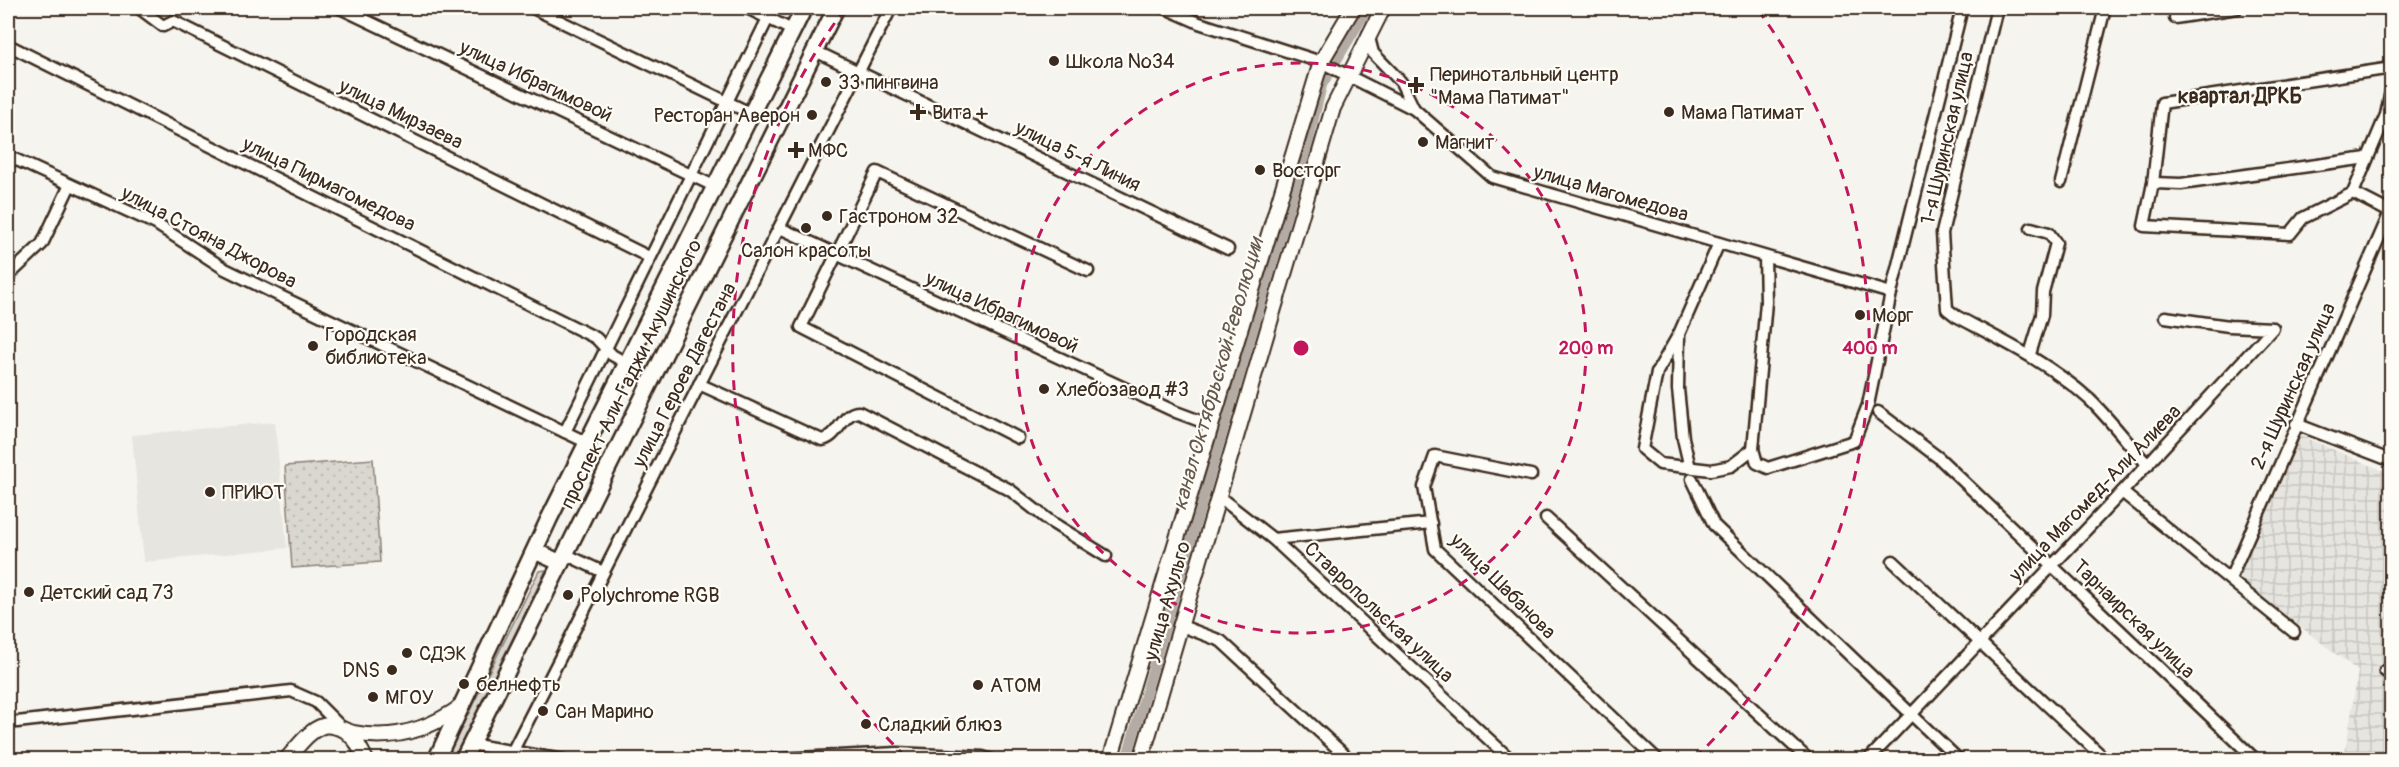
<svg xmlns="http://www.w3.org/2000/svg" width="2399" height="767" font-family="Pangolin,sans-serif">
<style>
.built{fill:#e7e5df}
.industrial{fill:url(#industrial-grid)}
.grass{fill:#dad6d0;stroke:#8a8077;stroke-width:1.5}
.park{fill:url(#park-dots);stroke:#8a8077;stroke-width:1.5}
.lines{fill:none;stroke-linecap:round;stroke-linejoin:round}
.canal{stroke:#b4aca4;stroke-width:10}
.minor-casing{stroke:#3b2a1e;stroke-width:15}
.secondary-casing{stroke:#3b2a1e;stroke-width:18}
.primary-casing{stroke:#3b2a1e;stroke-width:20}
.minor{stroke:#fdfcf7;stroke-width:10}
.secondary{stroke:#fdfcf7;stroke-width:14}
.primary{stroke:#fdfcf7;stroke-width:15}
.ring{fill:none;stroke:#c2185b;stroke-width:3;stroke-dasharray:10 8}
.poi-dot{fill:#3b2a1e;stroke:#fdfcf7;stroke-width:2}
.labels{text-anchor:middle;dominant-baseline:central;stroke-width:4.5;stroke-linejoin:round;paint-order:stroke}
.poi-label{font-size:20px;fill:#3b2a1e;stroke:#fdfcf7;text-anchor:start}
.street-label{font-size:20px;fill:#3b2a1e;stroke:#fdfcf7}
.neighbourhood-label{font-size:21px;font-weight:bold;fill:#3b2a1e;stroke:#fdfcf7}
.water-label{font-size:21px;font-style:italic;fill:#65584d;stroke:#fdfcf7}
.centre{fill:#c2185b;stroke:#fdfcf7;stroke-width:3}
.ring-label{font-size:18px;text-anchor:middle;font-weight:bold;fill:#c2185b;stroke:#fdfcf7;stroke-width:4.5;stroke-linejoin:round;paint-order:stroke}
</style>
<defs>
<pattern id="industrial-grid" width="8" height="8" patternUnits="userSpaceOnUse" patternTransform="scale(1.5)"><rect width="8" height="8" fill="#e7e5df"/><path d="M0 4h8M4 0v8" fill="none" stroke="#c7c5bf"/></pattern>
<pattern id="park-dots" width="8" height="8" patternUnits="userSpaceOnUse" patternTransform="scale(1.5)"><rect width="8" height="8" fill="#dad6d0"/><path d="M2 2h.1M6 6h.1" fill="none" stroke="#bcb8b2" stroke-width="1.8" stroke-linecap="round"/></pattern>
</defs>
<rect width="100%" height="100%" fill="#f5f4ee"/>
<filter id="ink" filterUnits="userSpaceOnUse"><feTurbulence type="fractalNoise" baseFrequency=".0167" numOctaves="2"/><feDisplacementMap in="SourceGraphic" scale="12" xChannelSelector="R" yChannelSelector="G"/><feConvolveMatrix kernelMatrix="1 2 1 2 8 2 1 2 1" color-interpolation-filters="sRGB"/></filter>
<g filter="url(#ink)">
<polygon class="built" points="275,422 287,548 144,562 132,435"/>
<polygon class="industrial" points="2299,435 2391,474 2391,759 2344,759 2358,671 2237,578"/>
<polygon class="grass" points="546,570 454,759 446,759 539,571"/>
<polygon class="park" points="373,459 380,562 292,568 285,466"/>
<g class="lines">
<polyline class="canal" points="1126,760 1309,139 1322,85 1368,8"/>
<g class="minor-casing">
<g id="minor">
<polyline points="139,8 163,26 173,21 649,257"/>
<polyline points="340,8 716,187"/>
<polyline points="533,8 752,114"/>
<polyline points="747,8 792,30"/>
<polyline points="1165,8 1199,23 1321,62 1414,109 1492,177 1891,293"/>
<path d="M1997,8l-55,225 5,76 9,7c47,25 93,47 133,83 21,20 39,45 59,66"/>
<polyline points="2175,18 2237,8"/>
<polyline points="1368,34 1373,53 1401,82 1414,109"/>
<polyline points="8,45 596,338 612,355 628,364"/>
<polyline points="815,51 1228,249"/>
<polyline points="8,156 156,224 225,269 282,297 588,443"/>
<polyline points="2061,182 2105,8"/>
<polyline points="2153,183 2181,184 2367,158"/>
<polyline points="2353,193 2303,218 2290,234 2144,226 2153,183 2162,103 2392,68"/>
<polyline points="2390,212 2353,193 2386,115 2392,86"/>
<polyline points="780,228 1176,412 1211,425"/>
<polyline points="8,276 42,244 70,185"/>
<polyline points="1679,334 1657,372 1642,449 1660,464 1711,470 1731,466 1753,449 1757,463 1768,468 1854,441 1868,405 1891,293 1962,8"/>
<polyline points="2030,354 2042,315 2043,292 2056,243 2049,233 2031,228"/>
<path d="M699,384l123,56c17,-3 20,-28 37,-28l151,78 41,32 55,34"/>
<polyline points="1878,412 1939,458 2256,760"/>
<polyline points="2296,424 2392,461"/>
<polyline points="565,432 773,8"/>
<polyline points="1018,438 801,327 877,172 1088,271"/>
<polyline points="1753,449 1766,302 1765,257"/>
<polyline points="1690,468 1683,438 1678,389 1679,334 1719,243"/>
<polyline points="1531,475 1435,456 1424,487 1435,549 1658,760"/>
<polyline points="1692,479 1714,525 1959,760"/>
<polyline points="2122,492 2294,632"/>
<polyline points="1218,496 1273,539 1511,760"/>
<polyline points="1546,518 1809,760"/>
<polyline points="1273,539 1431,523"/>
<polyline points="565,554 603,572"/>
<polyline points="1893,561 2106,760"/>
<polyline points="2230,579 2392,208"/>
<polyline points="1179,625 1221,641 1350,760"/>
<polyline points="2385,671 2392,675"/>
<polyline points="8,723 291,691 316,702 343,729"/>
<polyline points="470,744 563,760"/>
<polyline points="508,760 891,8"/>
<polyline points="758,760 897,753 983,757 992,760"/>
<polyline points="1868,760 2122,492 2273,328 2229,326 2165,317"/>
</g>
</g>
<g class="secondary-casing">
<g id="secondary">
<polyline points="346,731 356,741 366,760"/>
<path d="M286,760c10,-11 23,-30 37,-34 11,-3 21,5 31,7 41,8 76,-4 108,-27"/>
<polyline points="1110,760 1321,62 1353,8"/>
<polyline points="1141,760 1333,108 1383,8"/>
</g>
</g>
<g class="primary-casing">
<g id="primary">
<polyline points="535,551 561,563"/>
<polyline points="436,760 549,519 804,8"/>
<polyline points="463,760 836,8"/>
</g>
</g>
<use href="#minor" class="minor"/>
<use href="#secondary" class="secondary"/>
<use href="#primary" class="primary"/>
</g>
</g>
<g class="ring">
<circle cx="1301" cy="348" r="285"/>
<path d="M906 757A569 569 0 0 1 844 10M1758 10A569 569 0 0 1 1696 757"/>
</g>
<g class="poi-dot">
<circle cx="1054" cy="61" r="6"/>
<circle cx="826" cy="82" r="6"/>
<path d="M1413 76h6v6h6v6h-6v6h-6v-6h-6v-6h6z"/>
<path d="M915 103h6v6h6v6h-6v6h-6v-6h-6v-6h6z"/>
<circle cx="1669" cy="112" r="6"/>
<circle cx="812" cy="115" r="6"/>
<circle cx="1423" cy="142" r="6"/>
<path d="M793 141h6v6h6v6h-6v6h-6v-6h-6v-6h6z"/>
<circle cx="1260" cy="170" r="6"/>
<circle cx="827" cy="216" r="6"/>
<circle cx="806" cy="228" r="6"/>
<circle cx="1860" cy="315" r="6"/>
<circle cx="313" cy="346" r="6"/>
<circle cx="1044" cy="389" r="6"/>
<circle cx="210" cy="492" r="6"/>
<circle cx="29" cy="592" r="6"/>
<circle cx="568" cy="595" r="6"/>
<circle cx="407" cy="653" r="6"/>
<circle cx="392" cy="670" r="6"/>
<circle cx="464" cy="684" r="6"/>
<circle cx="978" cy="685" r="6"/>
<circle cx="373" cy="697" r="6"/>
<circle cx="543" cy="711" r="6"/>
<circle cx="866" cy="724" r="6"/>
</g>
<g class="labels">
<g class="poi-label">
<text x="1066" y="61">Школа №34</text>
<text x="1430" y="74">Перинотальный центр<tspan x="1430" dy="23">"Мама Патимат"</tspan></text>
<text x="838" y="82">33 пингвина</text>
<text x="932" y="112">Вита +</text>
<text x="1681" y="112">Мама Патимат</text>
<text x="800" y="115" text-anchor="end">Ресторан Аверон</text>
<text x="1435" y="142">Магнит</text>
<text x="808" y="150">МФС</text>
<text x="1272" y="170">Восторг</text>
<text x="839" y="216">Гастроном 32</text>
<text x="806" y="250" text-anchor="middle">Салон красоты</text>
<text x="1872" y="315">Морг</text>
<text x="325" y="334">Городская<tspan x="325" dy="23">библиотека</tspan></text>
<text x="1056" y="389">Хлебозавод #3</text>
<text x="222" y="492">ПРИЮТ</text>
<text x="41" y="592">Детский сад 73</text>
<text x="580" y="595">Polychrome RGB</text>
<text x="419" y="653">СДЭК</text>
<text x="380" y="670" text-anchor="end">DNS</text>
<text x="476" y="684">белнефть</text>
<text x="990" y="685">АТОМ</text>
<text x="385" y="697">МГОУ</text>
<text x="555" y="711">Сан Марино</text>
<text x="878" y="724">Сладкий блюз</text>
</g>
<g class="street-label">
<text transform="translate(536 81) rotate(25)">улица Ибрагимовой</text>
<text transform="translate(401 114) rotate(26)">улица Мирзаева</text>
<text transform="translate(1947 138) rotate(-77)">1-я Шуринская улица</text>
<text transform="translate(1078 156) rotate(26)">улица 5-я Линия</text>
<text transform="translate(329 184) rotate(26)">улица Пирмагомедова</text>
<text transform="translate(1611 193) rotate(16)">улица Магомедова</text>
<text transform="translate(209 237) rotate(28)">улица Стояна Джорова</text>
<text transform="translate(1002 312) rotate(25)">улица Ибрагимовой</text>
<text transform="translate(631 374) rotate(-64)">проспект Али-Гаджи Акушинского</text>
<text transform="translate(684 375) rotate(-63)">улица Героев Дагестана</text>
<text transform="translate(2293 386) rotate(-66)">2-я Шуринская улица</text>
<text transform="translate(2095 493) rotate(-46)">улица Магомед-Али Алиева</text>
<text transform="translate(1503 586) rotate(45)">улица Шабанова</text>
<text transform="translate(1167 601) rotate(-74)">улица Ахульго</text>
<text transform="translate(1379 612) rotate(43)">Ставропольская улица</text>
<text transform="translate(2134 619) rotate(44)">Тарнаирская улица</text>
</g>
<g class="neighbourhood-label">
<text x="2240" y="96">квартал ДРКБ</text>
</g>
<g class="water-label">
<text transform="translate(1218 374) rotate(-74)">канал Октябрьской Революции</text>
</g>
</g>
<circle cx="1301" cy="348" r="9" class="centre"/>
<g class="ring-label">
<text x="1586" y="354">200 m</text>
<text x="1870" y="354">400 m</text>
</g>
<rect width="2399" height="767" fill="none" stroke="#fdfcf7" stroke-width="30"/>
<rect x="15" y="15" width="2369" height="737" fill="none" stroke="#3b2a1e" stroke-width="2" filter="url(#ink)"/>
</svg>
